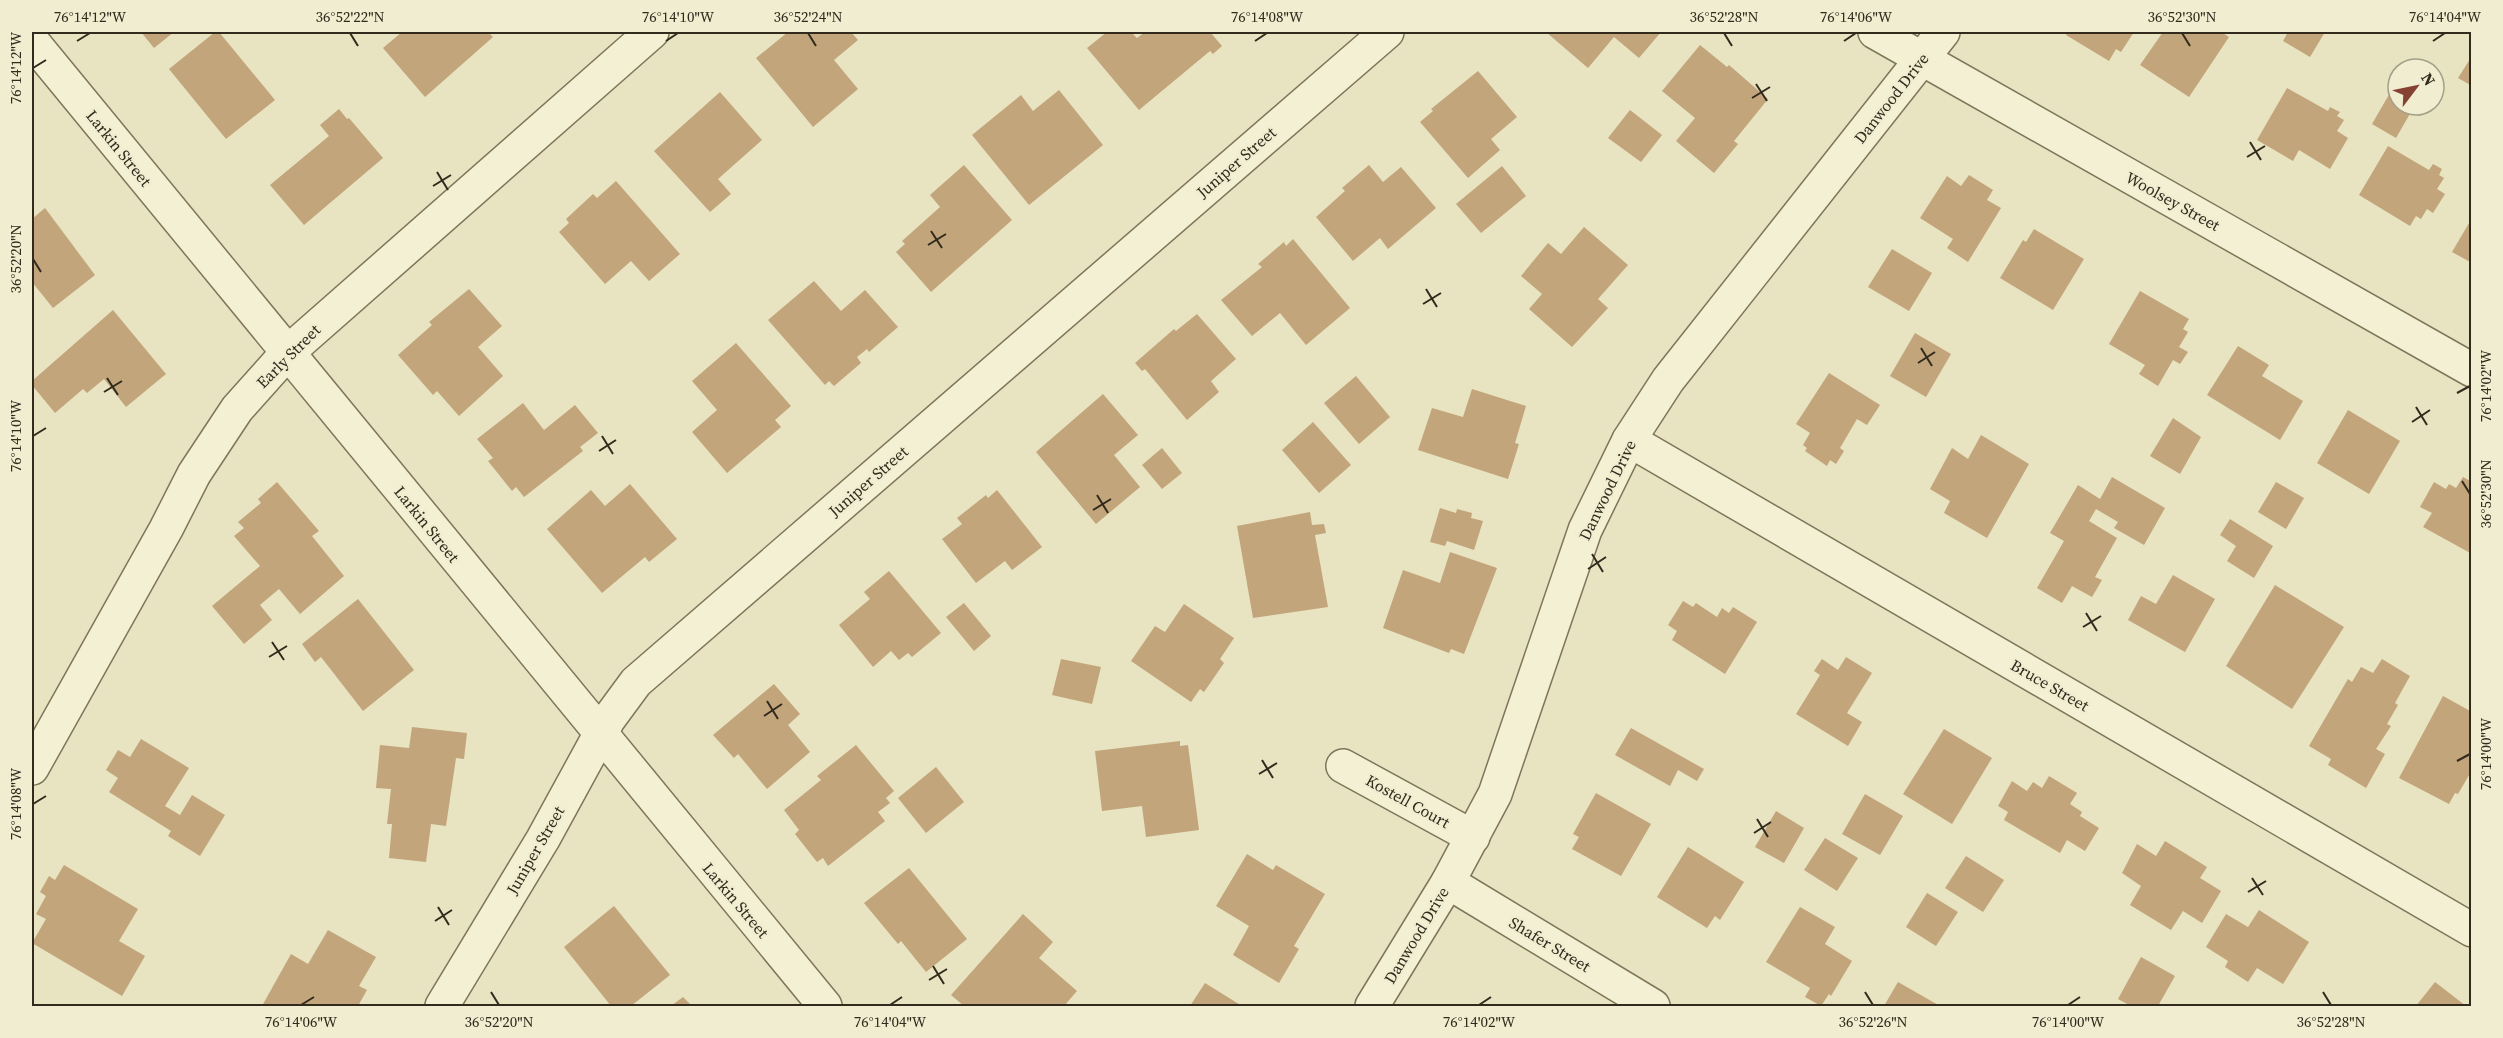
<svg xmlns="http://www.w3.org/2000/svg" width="2503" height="1038" font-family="'Source Serif 4',serif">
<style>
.building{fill:#c2a57b}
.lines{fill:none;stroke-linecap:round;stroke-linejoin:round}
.minor-casing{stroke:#7f755b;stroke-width:36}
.minor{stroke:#f4f0d3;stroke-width:33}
.ticks{fill:none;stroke:#312a1d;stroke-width:2}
.labels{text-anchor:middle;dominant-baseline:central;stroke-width:4.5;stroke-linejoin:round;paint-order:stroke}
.street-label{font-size:16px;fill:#312a1d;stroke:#f0edd0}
.neatline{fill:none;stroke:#312a1d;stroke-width:2}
.ticks-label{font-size:15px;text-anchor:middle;fill:#312a1d}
</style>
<rect width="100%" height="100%" fill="#e8e3c1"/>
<g class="building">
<polygon points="141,32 174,32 154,48"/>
<polygon points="215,32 219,32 275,100 226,139 169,69"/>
<polygon points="402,32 488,32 493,37 425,97 383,48"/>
<polygon points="788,32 851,32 858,40 834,60 858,89 813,127 756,58"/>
<polygon points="1107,32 1131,32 1137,38 1145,32 1210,32 1222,46 1213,54 1210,51 1139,110 1087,48"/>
<polygon points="1546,32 1661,32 1639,58 1614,37 1588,68"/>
<polygon points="2068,32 2134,32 2121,52 2116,49 2109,61 2066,35"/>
<polygon points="2163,32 2221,32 2229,37 2189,97 2140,65"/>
<polygon points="2288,32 2325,32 2310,57 2283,41"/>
<polygon points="1700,45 1727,67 1729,65 1768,99 1734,141 1738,144 1714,173 1676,141 1695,118 1662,91"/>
<polygon points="2472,56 2472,86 2458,78"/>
<polygon points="1478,71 1517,117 1491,139 1500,150 1468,178 1420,122 1433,111 1431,109"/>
<polygon points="2398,79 2398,105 2415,105 2396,138 2372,124"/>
<polygon points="2287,88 2328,111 2330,107 2340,112 2337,116 2344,120 2337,131 2348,138 2330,169 2299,150 2293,161 2257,140"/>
<polygon points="1059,90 1103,145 1029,205 972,135 1021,95 1033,111"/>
<polygon points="720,92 762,140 718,179 731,194 710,212 654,151"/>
<polygon points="339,109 347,119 349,118 383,158 304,225 270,185 329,136 320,125"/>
<polygon points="1630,110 1662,135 1641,162 1608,138"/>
<polygon points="2388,146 2429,170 2433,164 2442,169 2439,175 2444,178 2437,189 2445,194 2433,213 2427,209 2421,219 2416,216 2410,226 2359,195"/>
<polygon points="964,165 1012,220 931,292 896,252 905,244 902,241 940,207 930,195"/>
<polygon points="1369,165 1383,182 1401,167 1436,208 1388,249 1380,238 1353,261 1316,217 1345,191 1342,188"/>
<polygon points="1502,166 1526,196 1481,233 1456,204"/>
<polygon points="1969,175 1993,190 1987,200 2001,208 1968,262 1947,248 1953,239 1920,218 1947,176 1961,186"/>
<polygon points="616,181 680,254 649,281 631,261 605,284 559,232 569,223 566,219 593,194 597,198"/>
<polygon points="45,208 95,275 53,308 32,282 32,219"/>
<polygon points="2472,218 2472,263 2452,252"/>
<polygon points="1584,227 1628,265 1598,299 1608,308 1572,347 1529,309 1542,294 1521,276 1548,243 1561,254"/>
<polygon points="2034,229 2084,259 2053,310 2000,278 2023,240 2026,242"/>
<polygon points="1293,239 1350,308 1306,345 1280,313 1252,336 1221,300 1262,267 1258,264 1284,242 1286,246"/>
<polygon points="1892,249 1932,273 1909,311 1868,287"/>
<polygon points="814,281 841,311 865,290 898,327 869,352 867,349 857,357 861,363 834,386 829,381 825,385 768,320"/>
<polygon points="469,289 502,326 478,347 503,376 459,416 437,391 433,395 398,355 432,325 429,322"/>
<polygon points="2140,291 2189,319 2183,329 2188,332 2179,347 2188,352 2180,364 2173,360 2158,386 2139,374 2145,365 2109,344"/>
<polygon points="113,310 166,374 126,407 104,379 87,393 83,389 55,413 32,385 32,381"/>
<polygon points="1197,314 1236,359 1211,381 1219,392 1187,420 1145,369 1142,371 1135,363 1174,329 1176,331"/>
<polygon points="1915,333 1951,354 1926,397 1890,376"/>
<polygon points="736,343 791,406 775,420 781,427 727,473 692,432 717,410 692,381"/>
<polygon points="2238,346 2269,365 2262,376 2303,401 2280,440 2207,395"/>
<polygon points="1829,373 1880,405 1867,425 1857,419 1840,448 1844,451 1836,464 1830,460 1827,466 1805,451 1807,448 1803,445 1810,433 1796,424"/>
<polygon points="1356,376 1390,417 1359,444 1324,403"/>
<polygon points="1472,389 1526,406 1515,443 1519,444 1508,479 1418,450 1432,408 1463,417"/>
<polygon points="1103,394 1138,435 1114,455 1140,487 1096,524 1036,452"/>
<polygon points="523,403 544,430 575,405 598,433 580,447 583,451 524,497 516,487 512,491 488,461 493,458 477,439"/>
<polygon points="2348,410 2400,441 2369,494 2317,463"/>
<polygon points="2173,418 2201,437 2180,474 2150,456"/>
<polygon points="1313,422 1351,465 1319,493 1282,450"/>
<polygon points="1981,435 2029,464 1987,538 1944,513 1950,501 1930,489 1952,448 1968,459"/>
<polygon points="1162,448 1182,473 1162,489 1142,465"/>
<polygon points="2112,477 2165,508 2144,545 2114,528 2118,522 2096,509 2089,521 2117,538 2095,577 2102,580 2092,597 2072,586 2062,603 2037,588 2064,541 2050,533 2078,485 2100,499"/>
<polygon points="2463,477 2472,482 2472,554 2423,527 2432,513 2420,507 2434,482 2446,489 2449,484 2456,488"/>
<polygon points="277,482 319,531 312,536 344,576 300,614 279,589 260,605 272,620 244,644 212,606 260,566 234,536 244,528 238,522 261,503 258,499"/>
<polygon points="2276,482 2304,498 2286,529 2258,512"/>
<polygon points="630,484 677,539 649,562 645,557 602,593 547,529 591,490 605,506"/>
<polygon points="997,490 1042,547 1012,570 1005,561 976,583 942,539 962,524 957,518 986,495 988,498"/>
<polygon points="1440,508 1456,513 1457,509 1472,513 1471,518 1483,521 1474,550 1447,541 1445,546 1430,542"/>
<polygon points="1310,512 1312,525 1324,524 1326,533 1315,535 1328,607 1253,618 1237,526"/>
<polygon points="2230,519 2273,546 2254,578 2227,561 2236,546 2220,535"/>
<polygon points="1450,552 1497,568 1464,654 1451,649 1449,653 1383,628 1403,570 1440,583"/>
<polygon points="889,571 941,633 912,657 908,653 899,660 891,651 873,667 839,625 870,599 864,592"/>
<polygon points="2173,575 2215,599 2185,652 2128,620 2141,596 2156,604"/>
<polygon points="2275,585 2344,627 2292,709 2226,666"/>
<polygon points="358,599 414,670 363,711 321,657 315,662 302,644"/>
<polygon points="1683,601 1693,607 1696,603 1717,617 1722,608 1729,613 1733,607 1757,622 1725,674 1672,640 1677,631 1668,625"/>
<polygon points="964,603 991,636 974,651 946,617"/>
<polygon points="1184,604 1234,638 1220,659 1224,663 1204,692 1200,689 1191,702 1131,661 1155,626 1165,632"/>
<polygon points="1846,657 1872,673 1847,713 1862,722 1848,746 1796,714 1820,675 1814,671 1822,659 1838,670"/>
<polygon points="1061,659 1101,667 1092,704 1052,695"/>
<polygon points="2382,659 2410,676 2395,703 2398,705 2387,724 2391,726 2376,749 2385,754 2366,788 2328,765 2331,759 2309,746 2348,679 2352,682 2361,667 2373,673"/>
<polygon points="774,684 800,714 788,725 810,752 767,789 738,754 734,758 713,735"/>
<polygon points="2443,696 2472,712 2472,770 2458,794 2455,793 2449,804 2399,778"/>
<polygon points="412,727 467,733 464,759 456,758 446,826 431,824 426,862 389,858 392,824 387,824 391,789 376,788 380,745 409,748"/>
<polygon points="1631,728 1704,769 1697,781 1678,770 1670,786 1615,755"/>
<polygon points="1944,729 1992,758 1952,824 1903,794"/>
<polygon points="141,739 189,768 165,806 180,815 192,795 225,815 200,856 168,836 171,831 109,792 118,778 106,770 118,750 130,757"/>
<polygon points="1180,741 1180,746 1188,745 1199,830 1146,837 1142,806 1102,811 1095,751"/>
<polygon points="856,745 894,791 886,798 890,803 878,812 885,821 828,866 823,858 817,862 795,834 799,830 784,810 821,780 817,776"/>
<polygon points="936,767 964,802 926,833 898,798"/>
<polygon points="2049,776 2077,793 2070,804 2082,812 2080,816 2099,828 2085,851 2067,840 2060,853 2004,820 2008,812 1998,806 2012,781 2027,791 2033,782 2042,788"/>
<polygon points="1596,793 1651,824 1621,876 1572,849 1579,837 1573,834"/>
<polygon points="1865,794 1903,816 1880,855 1842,834"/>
<polygon points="1776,811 1804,828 1784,863 1755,847"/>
<polygon points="1825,838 1858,858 1837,891 1804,870"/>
<polygon points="2165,841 2207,867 2200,878 2221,891 2202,923 2183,911 2171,930 2130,905 2141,886 2122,873 2137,844 2156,856"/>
<polygon points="1688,847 1744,882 1720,920 1715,916 1707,928 1657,897"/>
<polygon points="1247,854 1273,870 1276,865 1325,894 1294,946 1299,949 1279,983 1233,955 1249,926 1216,906"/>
<polygon points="1966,856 2004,880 1983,912 1945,888"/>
<polygon points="64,865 138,909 119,941 145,956 122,996 32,943 46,919 36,914 46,896 40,892 49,876 55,880"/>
<polygon points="909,868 967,939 926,972 901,941 898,944 864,903"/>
<polygon points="1927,893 1958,912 1936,946 1906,927"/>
<polygon points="614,906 670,975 631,1006 611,1006 564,947"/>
<polygon points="1800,907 1835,927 1825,944 1852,961 1831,996 1829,994 1821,1006 1805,997 1810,988 1766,962"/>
<polygon points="2259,910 2309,942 2283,984 2257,968 2248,982 2225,967 2228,961 2206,947 2226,914 2248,927"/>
<polygon points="1023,914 1053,942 1039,958 1077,991 1064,1006 964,1006 951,995"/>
<polygon points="328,930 376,957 359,986 367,990 358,1006 262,1006 291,954 308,964"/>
<polygon points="2141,957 2175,976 2158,1006 2131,1006 2118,999"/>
<polygon points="1898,982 1940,1006 1884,1006"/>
<polygon points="2435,982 2466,1006 2416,1006"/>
<polygon points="1205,983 1242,1006 1190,1006"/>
<polygon points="683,997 692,1006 671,1006"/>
</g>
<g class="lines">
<g class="minor-casing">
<g id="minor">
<polyline points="1875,32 2472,370"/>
<polyline points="32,41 825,1006"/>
<polyline points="1629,440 2472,930"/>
<polyline points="1343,766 1473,837"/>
<polyline points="32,768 166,529 194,474 237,409 287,353 652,32"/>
<polyline points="1448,882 1653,1006"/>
<polyline points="442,1006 543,839 608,720 636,682 1387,32"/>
<polyline points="1372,1006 1448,882 1495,794 1585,530 1629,440 1668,380 1943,32"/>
</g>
</g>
<use href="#minor" class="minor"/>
</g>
<path class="ticks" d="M350,33l8,13M808,33l8,13M1724,33l8,13M2182,33l8,13M77,41l13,-8M666,41l12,-8M1255,41l12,-8M1844,41l12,-8M2433,41l12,-8M33,68l13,-8M1756,84l11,17M1752,98l18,-11M2250,142l11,18M2247,157l18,-11M437,172l11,18M433,186l18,-11M931,231l11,17M928,245l18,-11M33,259l8,13M1426,289l11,18M1423,304l18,-11M1921,348l11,18M1918,363l17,-11M107,378l11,17M104,392l18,-11M2457,393l13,-7M2416,407l11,18M2412,422l18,-12M33,436l13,-8M602,436l11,18M599,451l17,-11M2462,481l8,13M1097,495l11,18M1093,510l18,-11M1592,554l11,18M1588,569l18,-12M2086,613l11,18M2083,627l18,-11M272,642l12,18M269,657l18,-11M767,701l11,18M764,716l18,-12M1262,760l11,18M2457,761l13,-7M1259,774l18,-11M33,804l13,-8M1757,819l11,18M1754,833l17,-11M2252,878l11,17M2248,892l18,-11M438,907l11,18M435,921l17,-11M933,966l11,18M929,980l18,-11M491,992l8,13M1865,992l8,13M2323,992l8,13M301,1005l13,-8M890,1005l12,-8M1479,1005l12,-8M2068,1005l12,-8"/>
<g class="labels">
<g class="street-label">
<text transform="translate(1891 98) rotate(-52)">Danwood Drive</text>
<text transform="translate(119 148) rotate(51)">Larkin Street</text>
<text transform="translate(1236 162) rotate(-41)">Juniper Street</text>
<text transform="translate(2173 201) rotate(29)">Woolsey Street</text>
<text transform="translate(288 356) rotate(-45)">Early Street</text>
<text transform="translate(868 481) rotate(-41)">Juniper Street</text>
<text transform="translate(1607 490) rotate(-64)">Danwood Drive</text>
<text transform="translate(427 524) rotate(51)">Larkin Street</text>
<text transform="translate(2050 685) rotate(30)">Bruce Street</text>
<text transform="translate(1408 801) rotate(29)">Kostell Court</text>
<text transform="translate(535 850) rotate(-60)">Juniper Street</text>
<text transform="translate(736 900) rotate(50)">Larkin Street</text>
<text transform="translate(1416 935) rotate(-59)">Danwood Drive</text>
<text transform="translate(1550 944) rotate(31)">Shafer Street</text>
</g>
</g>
<rect width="2503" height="1038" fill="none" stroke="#f0edd0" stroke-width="66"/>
<g transform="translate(2416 87) rotate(58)"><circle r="28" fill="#f0edd0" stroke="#a49f88" stroke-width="1.5"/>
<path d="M0-4.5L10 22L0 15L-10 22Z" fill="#874132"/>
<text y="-9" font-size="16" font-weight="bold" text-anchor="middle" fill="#312a1d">N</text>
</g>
<rect x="33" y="33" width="2437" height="972" class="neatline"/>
<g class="ticks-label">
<text x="90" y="22">76°14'12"W</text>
<text x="350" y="22">36°52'22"N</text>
<text x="678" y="22">76°14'10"W</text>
<text x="808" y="22">36°52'24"N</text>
<text x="1267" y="22">76°14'08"W</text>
<text x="1724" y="22">36°52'28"N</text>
<text x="1856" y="22">76°14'06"W</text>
<text x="2182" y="22">36°52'30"N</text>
<text x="2445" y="22">76°14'04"W</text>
<text transform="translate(16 68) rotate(-90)" y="5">76°14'12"W</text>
<text transform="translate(16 259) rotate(-90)" y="5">36°52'20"N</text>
<text transform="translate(2486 386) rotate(-90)" y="5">76°14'02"W</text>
<text transform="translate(16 436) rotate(-90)" y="5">76°14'10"W</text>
<text transform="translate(2486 494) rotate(-90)" y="5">36°52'30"N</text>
<text transform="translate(2486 754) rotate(-90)" y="5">76°14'00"W</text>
<text transform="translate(16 804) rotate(-90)" y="5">76°14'08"W</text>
<text x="301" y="1027">76°14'06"W</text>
<text x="499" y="1027">36°52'20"N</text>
<text x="890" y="1027">76°14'04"W</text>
<text x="1479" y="1027">76°14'02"W</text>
<text x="1873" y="1027">36°52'26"N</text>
<text x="2068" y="1027">76°14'00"W</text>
<text x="2331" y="1027">36°52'28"N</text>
</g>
</svg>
